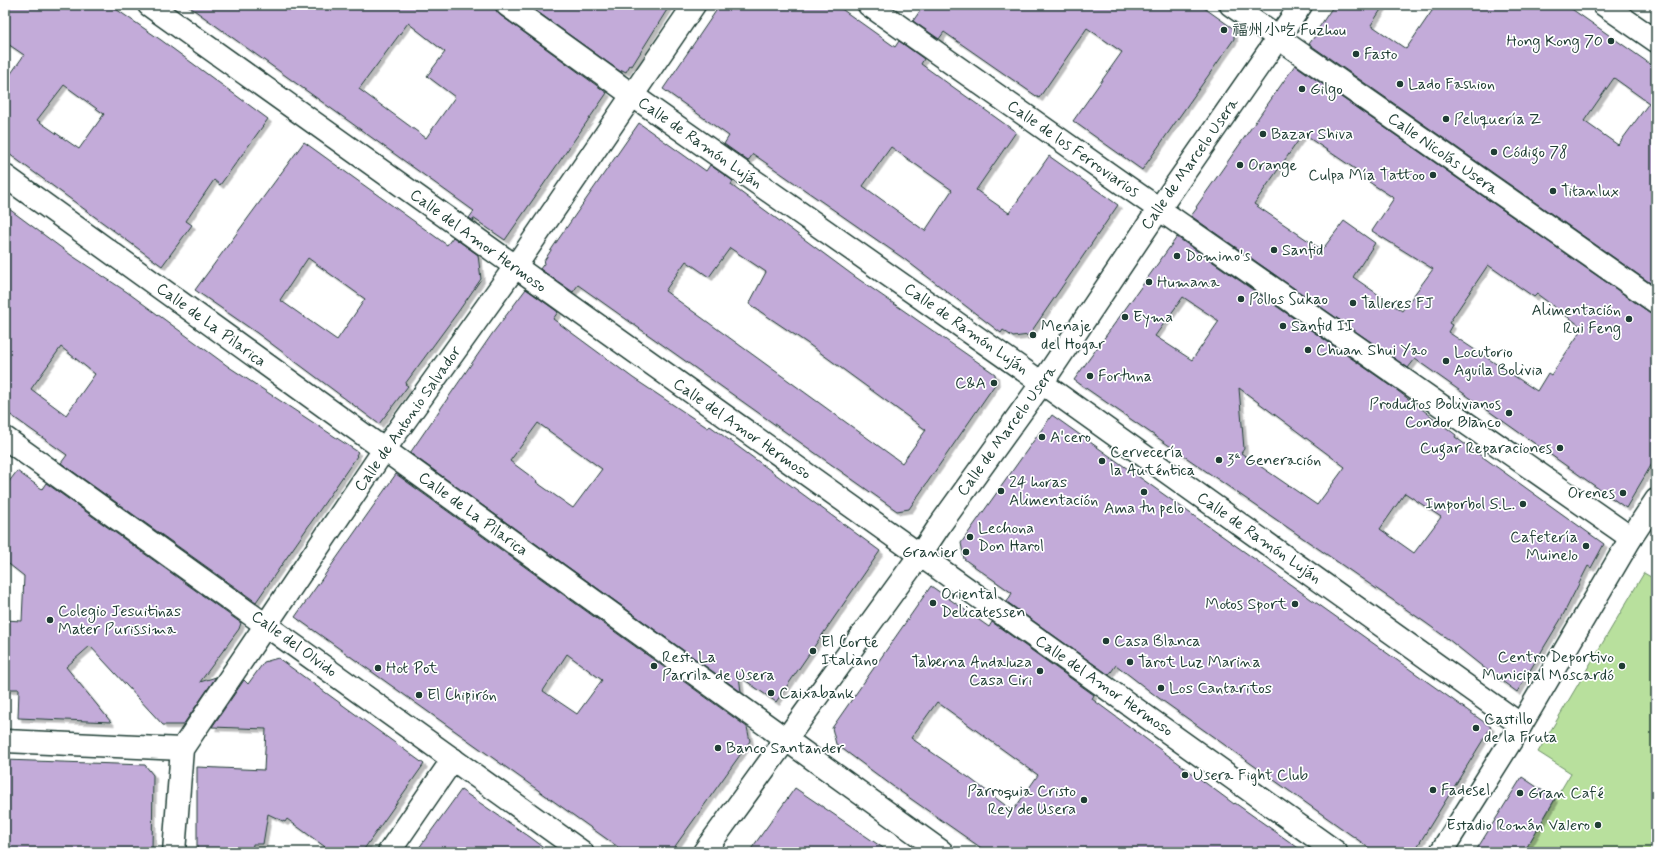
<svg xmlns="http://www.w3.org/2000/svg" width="1661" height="857" font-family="Mynerve,'LXGW WenKai TC',sans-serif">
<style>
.green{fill:#b8e09d;stroke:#6c8e68}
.building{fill:#c3abd9;stroke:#1f3d34;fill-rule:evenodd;filter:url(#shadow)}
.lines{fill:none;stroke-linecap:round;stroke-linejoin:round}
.minor-casing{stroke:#1f3d34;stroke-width:25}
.secondary-casing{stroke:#1f3d34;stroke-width:25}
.minor{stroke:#fff;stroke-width:22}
.secondary{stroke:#fff;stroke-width:22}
.poi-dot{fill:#1f3d34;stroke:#fff;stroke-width:1.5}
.labels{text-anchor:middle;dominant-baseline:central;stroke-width:3.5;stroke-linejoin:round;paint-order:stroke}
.poi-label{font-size:16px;fill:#1f3d34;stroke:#fff;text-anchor:start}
.street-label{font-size:16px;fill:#1f3d34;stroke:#fff}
</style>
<defs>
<filter id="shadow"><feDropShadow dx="3.5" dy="3.5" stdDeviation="0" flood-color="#0004"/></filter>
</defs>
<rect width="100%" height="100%" fill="#fff"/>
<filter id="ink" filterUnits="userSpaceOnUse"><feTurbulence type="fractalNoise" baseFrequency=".025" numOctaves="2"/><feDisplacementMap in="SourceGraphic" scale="8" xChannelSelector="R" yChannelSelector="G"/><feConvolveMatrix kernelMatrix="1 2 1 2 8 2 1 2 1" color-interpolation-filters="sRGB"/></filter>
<g filter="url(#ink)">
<polygon class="green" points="1644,573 1656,580 1656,852 1524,852 1571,773 1538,752"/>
<g class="building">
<path d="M5,5h105l51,35 107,79 -48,66 -6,-5 -28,41 6,4 -30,41 -157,-115v-69l19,-27 -19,-13zM64,85l40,29 -25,35 -42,-29z"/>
<path d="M187,5h308l1,5 4,5 107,78 -102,147 -32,-22 1,3 -5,-3 5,-7zM408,23l37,29 -18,24 28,21 -29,41 -67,-49z"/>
<polygon points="528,5 670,5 632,66 630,65 626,72 622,70 621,72"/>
<path d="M720,5h116l59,42 4,-6 25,18 -3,5 95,68 -40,58 33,23 40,-57 69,49 -89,130 -16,2 -10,-7 -2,3 -98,-75 -150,-104 -5,7 -24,-17 5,-8 -66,-47zM891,147l61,43 -27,41 -62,-45z"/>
<polygon points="924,5 1200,5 1234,29 1234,39 1142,170 1073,121 1122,52 1087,28 1039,98 944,32 939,39 913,21"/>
<path d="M1334,5h50l-13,20 35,24 30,-44h130l90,63v219l-347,-243 6,-8 -1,-1zM1614,78l35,25 -31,42 -34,-24z"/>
<path d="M1295,65l354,247 7,2v143l-30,51 -211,-149 -7,9 -217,-152 6,-8 -1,-1zM1303,134l67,45 -1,3 25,16 -22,33 61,38 -31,42 -49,-34 22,-34 -31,-22 -22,29 -68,-46zM1488,265l46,32 3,-3 46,34 -32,47 -3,-2 -11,18 -89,-59 4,-7 -3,-2z"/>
<path d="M639,123l67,48 4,-6 23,16 -2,4 123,91 141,98 1,9 -87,126 -12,2 -319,-226 -5,7 -33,-23 5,-7 -1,-1 9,-14zM730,248l36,24 -17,32 58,39 119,87 -24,33 -237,-172 21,-30 23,16z"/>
<path d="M304,142l143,103 6,-8 25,18 3,24 -23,33 -53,72 3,2 -29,38 -122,-91 -62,-43zM308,258l57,41 -28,41 -57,-40z"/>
<path d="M5,206l66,49 56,37 102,75 129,85 -2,3 1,1 -101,146 -195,-139 6,-8 -62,-44zM61,347l34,27 -29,41 -35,-26z"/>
<path d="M1177,237l217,151 62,47 -1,2 149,107 -13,24 -3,-2 -27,53 -44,73 -34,-25 -35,-28 -22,-16 -352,-243zM1183,297l36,24 -27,39 -37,-24zM1239,388l106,79 -28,38 -76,-52 3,-4zM1405,493l36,24 -27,36 -34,-24z"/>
<path d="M526,289l32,23 -5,7 80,59 75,50 2,-2 170,125 -104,151 -37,-26 2,16 -331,-239 82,-119zM538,423l64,46 -29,39 -37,-26 1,-1 -27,-20z"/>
<polygon points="1052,415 1491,727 1414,852 1375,852 1156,696 1116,665 1109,675 1007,602 1012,593 964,559 961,543"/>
<polygon points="17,471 42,489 46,483 241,623 239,629 200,682 216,677 183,725 163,725 90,646 66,667 111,722 18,718 19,689 5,689 5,620 22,621 24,576 5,561 5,487"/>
<path d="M396,474l351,253 3,14 -79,111h-46l-330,-235zM567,654l35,26 -25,34 -34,-23z"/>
<path d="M931,586l58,41 3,-5 102,73 -2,4 142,105 1,-1 69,49h-317l-93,-65 -58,-43 -4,-16zM937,702l101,73 -25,36 -45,-34 -57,-39z"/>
<polygon points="278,658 424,764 362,852 332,852 287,819 285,822 268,814 263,844 253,844 252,852 197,852 197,767 264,770 266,729 212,727 244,680 248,684 264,662"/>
<polygon points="5,760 145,765 153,775 152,852 5,852"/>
<polygon points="1522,777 1555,799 1524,852 1475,852"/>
<polygon points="795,788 823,807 889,852 749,852"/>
<polygon points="461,790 530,837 550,852 416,852"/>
</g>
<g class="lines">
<g class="minor-casing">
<g id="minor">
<polyline points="149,5 1336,852"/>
<polyline points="507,5 632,95 1042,383 1521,725"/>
<polyline points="869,5 1123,184 1631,538"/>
<polyline points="1231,5 1656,302"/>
<polyline points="1604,5 1656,41"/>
<polyline points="5,176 942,852"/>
<polyline points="5,438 582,852"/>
<polyline points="5,741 182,749"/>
<polyline points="174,852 182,749 384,450 515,267 694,5"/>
<polyline points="389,852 453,759"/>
<polyline points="1441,852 1521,725 1631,538 1656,500"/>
</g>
</g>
<g class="secondary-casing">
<polyline id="secondary" points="704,852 920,555 942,522 1042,383 1159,209 1301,5"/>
</g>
<use href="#minor" class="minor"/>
<use href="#secondary" class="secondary"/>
</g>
</g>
<g class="poi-dot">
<circle cx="1224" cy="30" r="4"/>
<circle cx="1611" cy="41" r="4"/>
<circle cx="1356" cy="54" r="4"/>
<circle cx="1400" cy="84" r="4"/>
<circle cx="1302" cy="89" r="4"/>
<circle cx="1446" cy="119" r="4"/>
<circle cx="1263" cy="134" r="4"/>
<circle cx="1494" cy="152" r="4"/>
<circle cx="1240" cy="165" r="4"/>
<circle cx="1433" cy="175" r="4"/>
<circle cx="1553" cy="191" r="4"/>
<circle cx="1274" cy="250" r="4"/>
<circle cx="1177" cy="256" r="4"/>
<circle cx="1149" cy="282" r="4"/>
<circle cx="1241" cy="299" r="4"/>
<circle cx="1353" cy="303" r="4"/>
<circle cx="1125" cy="317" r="4"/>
<circle cx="1629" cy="319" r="4"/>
<circle cx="1283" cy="326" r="4"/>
<circle cx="1033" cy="335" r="4"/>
<circle cx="1308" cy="350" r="4"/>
<circle cx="1446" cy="361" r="4"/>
<circle cx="1090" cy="376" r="4"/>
<circle cx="994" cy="383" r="4"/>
<circle cx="1509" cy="413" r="4"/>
<circle cx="1042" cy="437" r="4"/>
<circle cx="1560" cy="448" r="4"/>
<circle cx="1219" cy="460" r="4"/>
<circle cx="1102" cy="461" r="4"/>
<circle cx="1001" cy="491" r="4"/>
<circle cx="1144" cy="492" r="4"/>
<circle cx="1623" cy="493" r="4"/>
<circle cx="1523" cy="504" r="4"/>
<circle cx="970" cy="537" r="4"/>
<circle cx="1586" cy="546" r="4"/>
<circle cx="966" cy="552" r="4"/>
<circle cx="933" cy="603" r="4"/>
<circle cx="1295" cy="604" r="4"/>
<circle cx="50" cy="620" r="4"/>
<circle cx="1106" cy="641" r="4"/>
<circle cx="813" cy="651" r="4"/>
<circle cx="1130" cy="662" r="4"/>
<circle cx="654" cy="666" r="4"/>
<circle cx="1622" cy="666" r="4"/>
<circle cx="378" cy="668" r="4"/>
<circle cx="1040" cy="671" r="4"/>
<circle cx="1161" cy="688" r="4"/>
<circle cx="771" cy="693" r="4"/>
<circle cx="419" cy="695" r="4"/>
<circle cx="1476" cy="728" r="4"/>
<circle cx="718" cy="748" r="4"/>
<circle cx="1185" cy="775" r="4"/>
<circle cx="1433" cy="790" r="4"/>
<circle cx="1520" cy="793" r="4"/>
<circle cx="1084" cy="800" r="4"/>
<circle cx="1598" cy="825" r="4"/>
</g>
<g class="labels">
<g class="poi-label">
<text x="1232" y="30">福州小吃 Fuzhou</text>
<text x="1603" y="41" text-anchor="end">Hong Kong 70</text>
<text x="1364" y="54">Fasto</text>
<text x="1408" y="84">Lado Fashion</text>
<text x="1310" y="89">Gilgo</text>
<text x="1454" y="119">Peluquería Z</text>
<text x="1271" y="134">Bazar Shiva</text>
<text x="1502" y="152">Código 78</text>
<text x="1248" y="165">Orange</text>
<text x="1425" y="175" text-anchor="end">Culpa Mía Tattoo</text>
<text x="1561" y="191">Titanlux</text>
<text x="1282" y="250">Sanfid</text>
<text x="1185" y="256">Domino's</text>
<text x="1157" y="282">Humana</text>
<text x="1249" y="299">Pollos Sukao</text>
<text x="1361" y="303">Talleres FJ</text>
<text x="1621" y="310" text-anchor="end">Alimentación<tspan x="1621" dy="18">Rui Feng</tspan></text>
<text x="1133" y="317">Eyma</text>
<text x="1041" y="326">Menaje<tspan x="1041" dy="18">del Hogar</tspan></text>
<text x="1291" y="326">Sanfid II</text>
<text x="1316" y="350">Chuan Shui Yao</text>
<text x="1454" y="352">Locutorio<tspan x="1454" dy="18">Aguila Bolivia</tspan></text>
<text x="1098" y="376">Fortuna</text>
<text x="986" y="383" text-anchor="end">C&amp;A</text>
<text x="1501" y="404" text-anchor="end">Productos Bolivianos<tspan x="1501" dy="18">Condor Blanco</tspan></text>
<text x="1050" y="437">A'cero</text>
<text x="1552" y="448" text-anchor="end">Cugar Reparaciones</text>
<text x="1110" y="452">Cervecería<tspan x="1110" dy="18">la Auténtica</tspan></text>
<text x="1227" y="460">3ª Generación</text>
<text x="1009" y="482">24 horas<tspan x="1009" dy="18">Alimentación</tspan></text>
<text x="1615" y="493" text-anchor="end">Orenes</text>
<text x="1515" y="504" text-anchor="end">Imporbol S.L.</text>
<text x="1144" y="508" text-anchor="middle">Ama tu pelo</text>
<text x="978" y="528">Lechona<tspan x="978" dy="18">Don Harol</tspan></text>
<text x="1578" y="537" text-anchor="end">Cafetería<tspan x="1578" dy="18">Muinelo</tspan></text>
<text x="958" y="552" text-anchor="end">Granier</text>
<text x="941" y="594">Oriental<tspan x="941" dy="18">Delicatessen</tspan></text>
<text x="1287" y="604" text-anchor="end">Motos Sport</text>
<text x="58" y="611">Colegio Jesuitinas<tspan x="58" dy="18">Mater Purissima</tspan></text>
<text x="1114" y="641">Casa Blanca</text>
<text x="821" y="642">El Corte<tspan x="821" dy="18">Italiano</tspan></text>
<text x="662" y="657">Rest. La<tspan x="662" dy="18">Parrila de Usera</tspan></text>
<text x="1614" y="657" text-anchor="end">Centro Deportivo<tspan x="1614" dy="18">Municipal Moscardó</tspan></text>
<text x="1032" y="662" text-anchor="end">Taberna Andaluza<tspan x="1032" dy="18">Casa Ciri</tspan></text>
<text x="1138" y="662">Tarot Luz Marina</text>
<text x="386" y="668">Hot Pot</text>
<text x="1169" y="688">Los Cantaritos</text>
<text x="779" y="693">Caixabank</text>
<text x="427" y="695">El Chipirón</text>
<text x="1484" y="719">Castillo<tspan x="1484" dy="18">de la Fruta</tspan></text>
<text x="726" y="748">Banco Santander</text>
<text x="1193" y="775">Usera Fight Club</text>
<text x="1441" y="790">Fadesel</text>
<text x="1076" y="791" text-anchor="end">Parroquia Cristo<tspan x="1076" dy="18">Rey de Usera</tspan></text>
<text x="1528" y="793">Gran Café</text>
<text x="1590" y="825" text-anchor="end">Estadio Román Valero</text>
</g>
<g class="street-label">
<text transform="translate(700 143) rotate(35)">Calle de Ramón Luján</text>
<text transform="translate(1073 149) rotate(35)">Calle de los Ferroviarios</text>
<text transform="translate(1443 154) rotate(35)">Calle Nicolás Usera</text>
<text transform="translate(1190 164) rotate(-55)">Calle de Marcelo Usera</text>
<text transform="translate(478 241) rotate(36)">Calle del Amor Hermoso</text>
<text transform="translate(211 325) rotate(36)">Calle de La Pilarica</text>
<text transform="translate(966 329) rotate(35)">Calle de Ramón Luján</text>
<text transform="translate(408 419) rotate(-55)">Calle de Antonio Salvador</text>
<text transform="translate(742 429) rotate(35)">Calle del Amor Hermoso</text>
<text transform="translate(1007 431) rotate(-54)">Calle de Marcelo Usera</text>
<text transform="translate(473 514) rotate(36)">Calle de La Pilarica</text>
<text transform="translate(1259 538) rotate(35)">Calle de Ramón Luján</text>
<text transform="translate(294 644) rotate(36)">Calle del Olvido</text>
<text transform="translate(1104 686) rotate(35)">Calle del Amor Hermoso</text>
</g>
</g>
<rect width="1661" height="857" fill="none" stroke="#fff" stroke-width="20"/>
<rect x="10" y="10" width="1641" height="837" fill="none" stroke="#1f3d34" stroke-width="1.5" filter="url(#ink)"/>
</svg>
